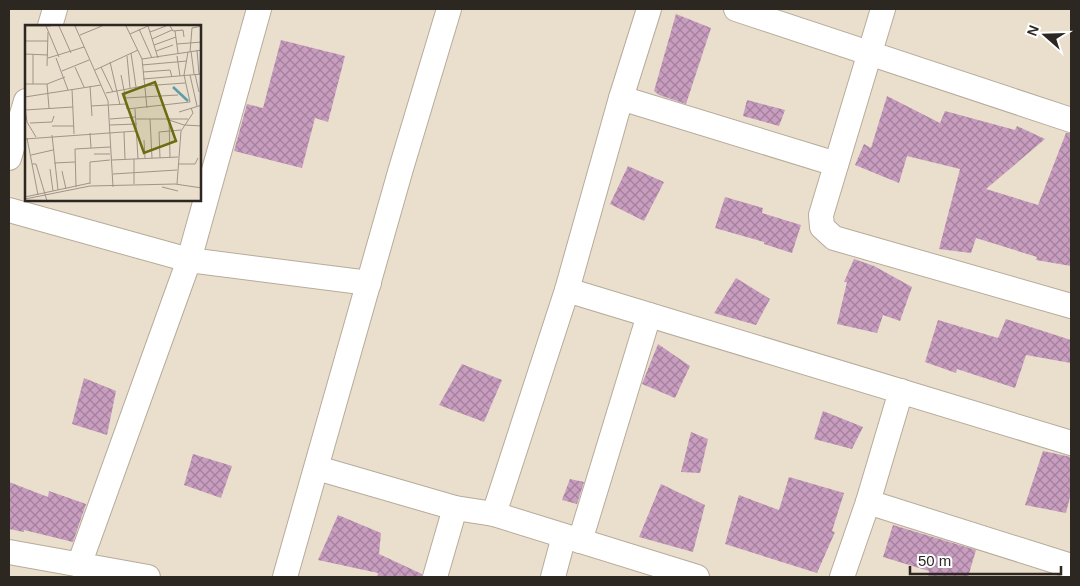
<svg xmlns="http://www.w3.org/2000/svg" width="1080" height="586" font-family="Helvetica,sans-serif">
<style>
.building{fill:url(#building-cross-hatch)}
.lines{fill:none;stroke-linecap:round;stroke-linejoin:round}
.street-casing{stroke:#b7ab9b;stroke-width:26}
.street{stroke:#fff;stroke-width:24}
.inset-river{fill:none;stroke:#5d9ca8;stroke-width:2.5}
.inset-road{fill:none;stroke:#9e9588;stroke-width:1}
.view{fill:#6a6e11;fill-opacity:0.15;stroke:#6a6e11;stroke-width:2.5}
.inset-edge{fill:none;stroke:#2c2721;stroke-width:2.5}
</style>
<defs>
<pattern id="building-cross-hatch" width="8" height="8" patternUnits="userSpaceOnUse" patternTransform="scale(1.25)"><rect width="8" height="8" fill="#c89dbf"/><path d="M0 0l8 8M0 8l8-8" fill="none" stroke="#a3809b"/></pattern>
</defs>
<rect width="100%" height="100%" fill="#eadecd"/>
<g class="building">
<polygon points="676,14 711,28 686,104 659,95 654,91"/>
<polygon points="281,40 345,56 328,122 315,118 302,168 234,151 247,104 263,108"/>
<polygon points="887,96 940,123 945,111 1015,130 1017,126 1045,139 986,189 1038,205 1066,133 1071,133 1071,266 1036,260 1037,257 976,238 971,253 939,249 960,169 907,156 899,183 855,165 864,144 871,148"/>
<polygon points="747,100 785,110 779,126 743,116"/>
<polygon points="628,166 664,182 644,221 610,204"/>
<polygon points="725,197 763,208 762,213 801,225 792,253 764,244 764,242 715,228"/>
<polygon points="854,259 874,266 912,287 900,321 883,315 877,333 837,324 847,282 844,282"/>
<polygon points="736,278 770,299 756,325 714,313"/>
<polygon points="1006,319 1071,340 1071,363 1026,355 1015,388 957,369 956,373 925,362 938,320 998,338"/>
<polygon points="658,344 690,366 675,398 642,384"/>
<polygon points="462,364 502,380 484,422 439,405"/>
<polygon points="84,378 116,391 107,435 72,424"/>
<polygon points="823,411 863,427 852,449 814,439"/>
<polygon points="691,432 708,439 700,473 681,472"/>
<polygon points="1043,451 1071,457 1071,493 1066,513 1025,505"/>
<polygon points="193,454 232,466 221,498 184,485"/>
<polygon points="789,477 844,493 832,531 835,532 817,573 725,544 739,495 779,510"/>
<polygon points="570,479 584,482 577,504 562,500"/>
<polygon points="9,482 48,497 49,491 86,504 73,542 24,530 24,532 9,529"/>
<polygon points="661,484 705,505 693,552 639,537"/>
<polygon points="338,515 381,533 379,554 422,574 422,577 377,577 378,573 318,560"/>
<polygon points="893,525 976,550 968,577 928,577 929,571 883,557"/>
</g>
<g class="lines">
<g class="street-casing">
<g id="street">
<polyline points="736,9 1071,120"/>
<polyline points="883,9 821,215 822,227 834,238 1071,306"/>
<polyline points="50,26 55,9"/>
<polyline points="621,98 836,164"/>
<polyline points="9,158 26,101"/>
<polyline points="9,210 189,260 369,283"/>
<polyline points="567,290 1071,443"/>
<polyline points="317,468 455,508 494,514 697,577"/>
<polyline points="868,502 1071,566"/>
<polyline points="494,514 567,290 621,98 649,9"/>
<polyline points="580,541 649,315"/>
<polyline points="9,552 148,577"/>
<polyline points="79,565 189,260 259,9"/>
<polyline points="285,577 400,172 449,9"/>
<polyline points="435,577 455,508"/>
<polyline points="553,577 564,536"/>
<polyline points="842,577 868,502 901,391"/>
</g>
</g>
<use href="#street" class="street"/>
</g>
<g transform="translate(25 25)">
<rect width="176" height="176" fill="#eadecd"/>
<path class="inset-river" d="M148,62l15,14"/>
<path class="inset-road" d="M0,1v28l23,1M0,1h26M21,1l13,31M34,1l12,27M50,1l33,75 5,86M101,1l16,33 5,49M123,1l10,32M145,1l3,5 10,-1 1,7M114,4l13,29M150,6l3,22M125,7l16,-6M105,9l18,-8M55,10l22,-9M127,14l20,-9M0,16h23M152,19l25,-2M129,20l22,-8M172,25l2,24M131,26l17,-6M166,26l3,23M163,27l-4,23 6,27M165,27l2,-24 10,-2M106,28l5,34M102,31l3,32M152,31l3,20M23,33l36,-11M31,33l12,32M117,34l60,-9M85,37l10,43M117,40l45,-4M22,41l1,-34M50,42l9,20M76,42l12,25M70,45l43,-20M37,46l27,-11M118,47l27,-2 2,7M170,49l4,18M96,50l5,25M165,50l7,31M118,54l59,-5M0,59h22l18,-7M8,59v-30M22,59l2,24M65,61l2,30M47,64l2,45M81,68l37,-7 42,-3M0,72l76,-12M100,73l53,-3M84,80l17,-1 1,5 63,-7M66,81l17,-1M0,83l2,14 9,15M110,84l3,50M0,85l48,-3M154,87l23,-7M144,93l1,39M85,94l26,-2M111,94h52M125,94l2,39M144,95l15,5 18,1M5,98l22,-1 2,-6M85,100l27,-1M27,101h22M99,107l1,27M65,108l1,15M27,110l6,55M2,113l11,57M0,114l112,-8M119,115l1,18M69,129h16M6,130l22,-5M135,133l-1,-26 22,-2M109,134v25M87,135l66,-3M29,138l21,-1M7,139h4l11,37M153,139h17l3,-6M25,144l3,22M37,146l4,18M88,149l64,-4M65,159v-22l20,-2M152,159l4,-53 12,-18 -2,-5M51,162l-1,-38 35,-2M137,162l16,4M0,172l65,-14M0,174l65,-13 85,-2 27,4"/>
<path class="view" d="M130,57l21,59 -32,12 -21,-59z"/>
<rect width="176" height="176" class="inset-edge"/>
</g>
<rect width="1080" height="586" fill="none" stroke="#2c2721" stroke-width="20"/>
<g transform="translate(1045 35) rotate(290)" stroke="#ffffff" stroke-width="4" paint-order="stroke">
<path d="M0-4L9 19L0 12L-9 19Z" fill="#2c2721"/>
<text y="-8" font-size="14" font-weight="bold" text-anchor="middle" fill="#2c2721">N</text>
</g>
<path d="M910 566v8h151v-8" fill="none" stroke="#2c2721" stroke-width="2.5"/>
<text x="918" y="566" font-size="15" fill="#2c2721" stroke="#ffffff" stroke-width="4" paint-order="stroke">50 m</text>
</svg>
